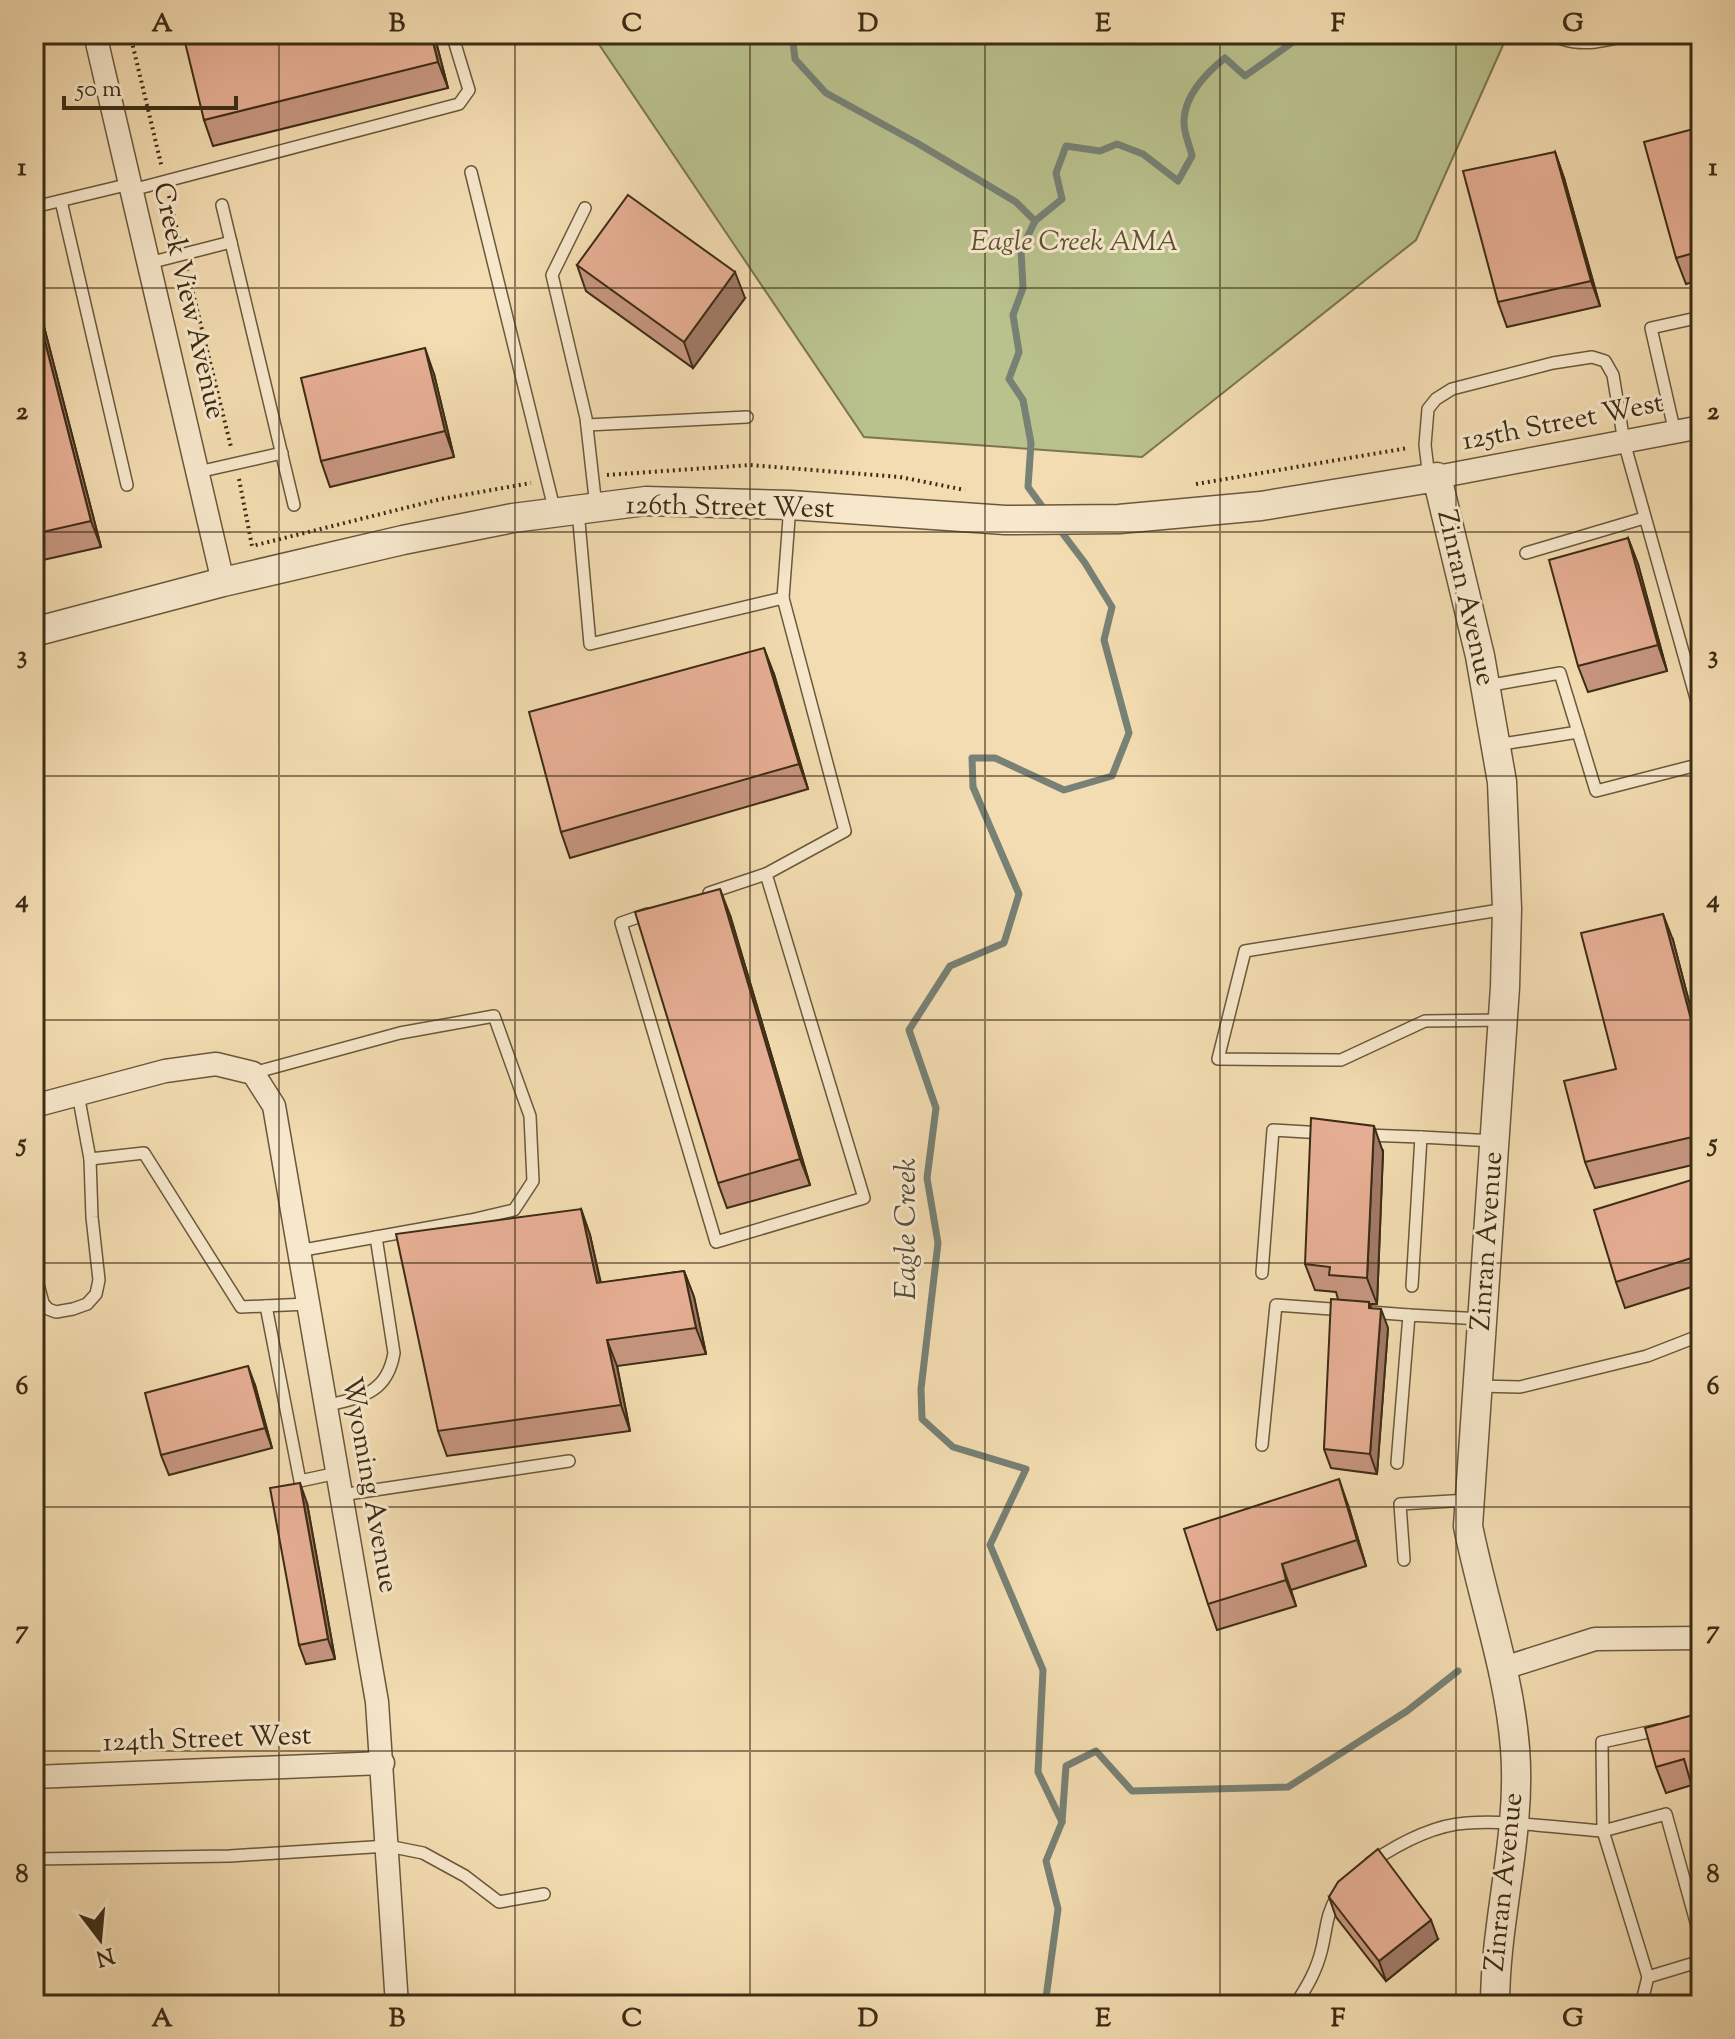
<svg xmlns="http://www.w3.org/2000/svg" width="1735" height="2039" font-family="'Sorts Mill Goudy',serif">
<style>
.green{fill:#b9c18d;stroke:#7a7651;stroke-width:2}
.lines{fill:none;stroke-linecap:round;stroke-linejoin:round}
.stream{stroke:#778175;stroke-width:7}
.service-casing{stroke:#6a583c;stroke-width:14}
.minor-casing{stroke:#6a583c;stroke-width:25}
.tertiary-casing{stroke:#6a583c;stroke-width:31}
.path{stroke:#3c2c15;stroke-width:4;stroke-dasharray:2 4;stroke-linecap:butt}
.service{stroke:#f7e8cc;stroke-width:11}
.minor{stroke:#f7e8cc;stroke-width:22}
.tertiary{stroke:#f7e8cc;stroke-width:28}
.wall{fill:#c79680;stroke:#3c2c15;stroke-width:2}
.shaded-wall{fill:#a27a68;stroke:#3c2c15;stroke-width:2}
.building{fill:#e7af95;stroke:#3c2c15;stroke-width:2}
.grid{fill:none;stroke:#3c2c15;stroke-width:2;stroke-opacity:0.55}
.labels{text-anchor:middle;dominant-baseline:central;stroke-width:6;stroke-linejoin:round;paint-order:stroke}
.park-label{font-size:28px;font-style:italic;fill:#5b5133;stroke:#f7e8cc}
.street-label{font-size:28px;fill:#3c2c15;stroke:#f7e8cc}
.water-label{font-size:30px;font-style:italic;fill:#544f3d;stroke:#f7e8cc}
.neatline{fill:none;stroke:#3c2c15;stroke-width:3}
.grid-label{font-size:26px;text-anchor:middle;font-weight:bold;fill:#3c2c15}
</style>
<rect width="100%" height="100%" fill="#f3dcb1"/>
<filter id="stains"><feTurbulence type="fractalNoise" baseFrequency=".0025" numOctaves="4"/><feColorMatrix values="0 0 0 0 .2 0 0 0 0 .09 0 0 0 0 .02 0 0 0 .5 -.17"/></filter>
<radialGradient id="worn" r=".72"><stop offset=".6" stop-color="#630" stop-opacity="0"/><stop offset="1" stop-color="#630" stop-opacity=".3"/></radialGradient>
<polygon class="green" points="592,34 1508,34 1416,240 1142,457 864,437"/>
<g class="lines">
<g class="stream">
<polyline points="792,34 795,59 826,93 917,143 1016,202 1035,221"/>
<path d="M1047,513l-19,-26 3,-44 -8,-43 -14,-21 10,-27 -6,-37 10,-27 -2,-38 14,-29 27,-22 -6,-26 10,-27 34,5 17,-7 26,10 35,27 14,-25c-2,-10 -8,-22 -8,-33 -1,-26 22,-50 41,-65l20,18 51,-36 3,-6"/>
<polyline points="1057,526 1085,563 1112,607 1104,640 1129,733 1112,776 1064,790 995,758 972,758 973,787 1019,894 1004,943 950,966 909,1030 936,1108 927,1178 938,1243 921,1389 922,1419 953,1447 1026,1469 990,1545 1043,1670 1038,1772 1062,1822"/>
<polyline points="1045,2005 1058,1909 1046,1861 1062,1822 1066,1766 1096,1751 1132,1791 1288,1787 1407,1711 1458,1671"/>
</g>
<g class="service-casing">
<g id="service">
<path d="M1559,34l3,5c25,8 46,1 71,-5"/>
<polyline points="471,172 555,512"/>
<polyline points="132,190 459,104 469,90 452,34"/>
<polyline points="61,201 127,485"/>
<polyline points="222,205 294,505"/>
<polyline points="34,207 130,184"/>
<polyline points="585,208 552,275 586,418 596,507"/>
<polyline points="149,263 231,242"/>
<polyline points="587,425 747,417"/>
<polyline points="1675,433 1651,328 1701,317"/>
<polyline points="198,472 282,453"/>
<polyline points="1429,478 1425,445 1428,409 1436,399 1452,389 1553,363 1592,357 1605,361 1613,375 1624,442 1701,716"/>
<polyline points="578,511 590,644 783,598"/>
<polyline points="1526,553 1644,518"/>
<polyline points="1486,686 1560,673 1596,791 1701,764"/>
<polyline points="1496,745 1578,732"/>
<polyline points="709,893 766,874"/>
<polyline points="647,914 621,923 716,1242 864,1198 766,874 845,831 783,598 790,505"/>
<polyline points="1503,1020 1425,1021 1341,1060 1218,1059 1245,951 1506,909"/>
<polyline points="253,1073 400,1033 494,1016 530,1116 533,1181 514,1210 471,1220 298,1251"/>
<polyline points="78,1094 90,1159 144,1153 241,1307 307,1304"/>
<polyline points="1365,1135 1421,1137"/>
<polyline points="34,1269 43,1303 48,1309 56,1312 73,1309 87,1304 96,1294 99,1280 92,1217 90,1159"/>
<polyline points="1262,1273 1273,1130 1324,1133"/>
<polyline points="1412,1286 1421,1137 1494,1141"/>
<polyline points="266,1306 300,1481 337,1473"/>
<polyline points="1370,1312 1409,1315"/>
<polyline points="1478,1386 1520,1387 1647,1356 1701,1335"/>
<path d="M325,1406c36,-9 62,-12 69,-53l-18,-116"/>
<polyline points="1262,1445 1276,1305 1345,1310"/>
<polyline points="1397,1463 1409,1315 1482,1319"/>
<polyline points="341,1495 569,1461"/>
<polyline points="1404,1560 1400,1504 1469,1500"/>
<polyline points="34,1726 35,1777"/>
<polyline points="34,1859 230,1856 388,1846 423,1853 465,1876 499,1902 544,1894"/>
<path d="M1370,1863c28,-19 62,-38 97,-40 44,-3 91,5 136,8l-1,-89 56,-12"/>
<polyline points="1648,1977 1701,1961"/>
<path d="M1295,2005c12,-18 22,-35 27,-57 5,-21 4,-34 16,-53"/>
<polyline points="1641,2005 1648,1977 1603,1831 1666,1814 1701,1940"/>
</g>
</g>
<g class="minor-casing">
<g id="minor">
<polyline points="95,34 223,582"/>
<polyline points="1437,477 1701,427"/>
<polyline points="34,1106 165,1071 216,1064 253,1073 274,1106 377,1702 397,2005"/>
<polyline points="1504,1668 1595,1639 1701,1638"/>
<polyline points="34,1777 383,1763"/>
</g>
</g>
<g class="tertiary-casing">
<path id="tertiary" d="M34,632l189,-50 180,-42 110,-22 133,-17 144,4 215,15 114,-1 142,-13 176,-29 43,179 22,126 5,127 -2,78 -37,539c15,75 41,146 47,222 7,86 -20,171 -20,257"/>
</g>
<g class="path">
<polyline points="130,34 162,168"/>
<polyline points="169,196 179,238"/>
<polyline points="187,269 231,447"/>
<polyline points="607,475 750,465 900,477 965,490"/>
<polyline points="239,479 252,546 441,499 531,483"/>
<polyline points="1196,484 1408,448"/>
</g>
<use href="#service" class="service"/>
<use href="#minor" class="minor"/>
<use href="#tertiary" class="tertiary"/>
</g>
<g class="wall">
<polygon points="434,34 448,88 213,146 204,120"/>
<polygon points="1701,127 1701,280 1686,284 1676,258"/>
<polygon points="1555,152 1564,178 1600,306 1507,327 1498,302"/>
<polygon points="577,265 745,298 693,368 586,291"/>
<polygon points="34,288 101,547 34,562"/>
<polygon points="434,374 454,457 330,487 321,461"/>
<polygon points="1628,538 1638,564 1667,671 1588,692 1578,666"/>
<polygon points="774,674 808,789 570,858 561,832"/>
<polygon points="730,915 810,1185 727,1208 718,1183"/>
<polygon points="1673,940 1701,1048 1701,1163 1595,1188 1585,1162 1616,1069"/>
<polygon points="1383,1152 1377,1304 1370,1304 1371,1308 1388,1328 1377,1474 1331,1468 1324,1449 1338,1299 1336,1292 1315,1290 1305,1264"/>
<polygon points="1701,1177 1701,1284 1625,1308 1616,1282"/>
<polygon points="581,1209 590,1235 601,1283 684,1271 694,1297 706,1354 617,1366 630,1431 447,1456 438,1431"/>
<polygon points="255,1385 272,1448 169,1475 161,1455"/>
<polygon points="307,1503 335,1659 306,1664 299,1645"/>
<polygon points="1348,1505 1366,1566 1291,1590 1296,1606 1217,1630 1208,1604"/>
<polygon points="1697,1714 1701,1725 1701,1818 1692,1785 1666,1793 1656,1767"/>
<polygon points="1329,1897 1438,1939 1386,1981 1336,1917"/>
</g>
<g class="shaded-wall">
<polygon points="431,34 434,34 448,88 438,62"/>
<polygon points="1555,152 1564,178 1600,306 1591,281"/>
<polygon points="735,272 745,298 693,368 684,342"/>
<polygon points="34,288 101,547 91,521 34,299"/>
<polygon points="425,348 434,374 454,457 445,431"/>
<polygon points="1628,538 1638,564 1667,671 1658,645"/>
<polygon points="764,648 774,674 808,789 799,764"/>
<polygon points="720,889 730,915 810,1185 800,1159"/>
<polygon points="1663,914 1673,940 1701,1048 1701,1057"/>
<polygon points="1374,1126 1383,1152 1377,1304 1367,1278"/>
<polygon points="581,1209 590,1235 606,1309 597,1283"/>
<polygon points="684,1271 694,1297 706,1354 696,1328"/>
<polygon points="1381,1309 1388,1328 1377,1474 1370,1454"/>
<polygon points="607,1340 617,1366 630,1431 621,1405"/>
<polygon points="248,1366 255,1385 272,1448 265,1428"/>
<polygon points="1339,1479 1348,1505 1366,1566 1357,1540"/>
<polygon points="300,1483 307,1503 335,1659 328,1639"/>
<polygon points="1282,1564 1291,1590 1296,1606 1286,1580"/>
<polygon points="1431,1920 1438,1939 1386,1981 1379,1961"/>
</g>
<g class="building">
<polygon points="183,34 431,34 438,62 204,120"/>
<polygon points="1701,127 1701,251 1676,258 1644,142"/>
<polygon points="1555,152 1591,281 1498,302 1463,171"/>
<polygon points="628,195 735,272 684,342 577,265"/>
<polygon points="34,299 91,521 34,534"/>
<polygon points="425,348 445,431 321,461 301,378"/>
<polygon points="1628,538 1658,645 1578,666 1549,560"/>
<polygon points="764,648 799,764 561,832 529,712"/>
<polygon points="720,889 800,1159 718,1183 635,912"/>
<polygon points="1663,914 1700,1053 1701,1052 1701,1135 1585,1162 1564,1081 1616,1069 1581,933"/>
<polygon points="1311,1118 1374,1126 1367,1278 1329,1275 1330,1267 1305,1264"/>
<polygon points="1701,1177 1701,1255 1616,1282 1594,1210"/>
<polygon points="581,1209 597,1283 684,1271 696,1328 607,1340 621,1405 438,1431 396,1234"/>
<polygon points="1331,1299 1369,1302 1369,1308 1381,1309 1370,1454 1324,1449"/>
<polygon points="248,1366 265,1428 161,1455 145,1393"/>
<polygon points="1339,1479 1357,1540 1282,1564 1286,1580 1208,1604 1184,1529"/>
<polygon points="300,1483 328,1639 299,1645 270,1488"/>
<polygon points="1697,1714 1701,1728 1701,1818 1684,1759 1656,1767 1645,1728"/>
<polygon points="1378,1849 1431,1920 1379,1961 1329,1897 1338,1882"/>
</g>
<path class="grid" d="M279,34v1971M515,34v1971M750,34v1971M985,34v1971M1220,34v1971M1456,34v1971M34,288h1667M34,532h1667M34,776h1667M34,1020h1667M34,1263h1667M34,1507h1667M34,1751h1667"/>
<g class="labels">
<g class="park-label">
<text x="1074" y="243">Eagle Creek AMA</text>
</g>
<g class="street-label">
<text transform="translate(188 301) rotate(77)">Creek View Avenue</text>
<text transform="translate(1563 423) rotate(-11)">125th Street West</text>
<text transform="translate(730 508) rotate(1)">126th Street West</text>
<text transform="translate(1465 598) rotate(77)">Zinran Avenue</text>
<text transform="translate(1488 1241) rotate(-86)">Zinran Avenue</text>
<text transform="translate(369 1485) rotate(80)">Wyoming Avenue</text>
<text transform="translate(207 1740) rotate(-2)">124th Street West</text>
<text transform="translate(1505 1882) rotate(-84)">Zinran Avenue</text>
</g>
<g class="water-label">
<text transform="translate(907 1229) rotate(-90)">Eagle Creek</text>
</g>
</g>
<rect width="1735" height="2039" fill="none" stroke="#f3dcb1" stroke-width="88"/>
<g transform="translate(100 1939) rotate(164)" stroke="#f7e8cc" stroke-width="6" paint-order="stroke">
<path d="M0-6L14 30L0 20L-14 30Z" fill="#3c2c15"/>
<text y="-12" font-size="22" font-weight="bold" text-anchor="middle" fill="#3c2c15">N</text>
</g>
<path d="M64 96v12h172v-12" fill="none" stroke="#3c2c15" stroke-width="4"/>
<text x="76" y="96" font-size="24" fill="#3c2c15" stroke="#f7e8cc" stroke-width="6" paint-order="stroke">50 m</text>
<rect x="44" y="44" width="1647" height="1951" class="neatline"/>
<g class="grid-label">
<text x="162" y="31">A</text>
<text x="397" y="31">B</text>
<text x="632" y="31">C</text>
<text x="868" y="31">D</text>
<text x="1103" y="31">E</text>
<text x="1338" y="31">F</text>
<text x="1573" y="31">G</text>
<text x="22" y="175">1</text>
<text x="1713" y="175">1</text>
<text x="22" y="419">2</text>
<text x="1713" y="419">2</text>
<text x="22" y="663">3</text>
<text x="1713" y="663">3</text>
<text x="22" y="907">4</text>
<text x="1713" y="907">4</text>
<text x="22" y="1151">5</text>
<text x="1713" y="1151">5</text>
<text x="22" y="1394">6</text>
<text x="1713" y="1394">6</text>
<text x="22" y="1638">7</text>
<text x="1713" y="1638">7</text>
<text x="22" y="1882">8</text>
<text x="1713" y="1882">8</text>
<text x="162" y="2026">A</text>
<text x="397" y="2026">B</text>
<text x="632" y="2026">C</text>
<text x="868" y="2026">D</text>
<text x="1103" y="2026">E</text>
<text x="1338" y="2026">F</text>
<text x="1573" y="2026">G</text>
</g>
<rect width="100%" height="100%" filter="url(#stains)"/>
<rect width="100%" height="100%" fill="url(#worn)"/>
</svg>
